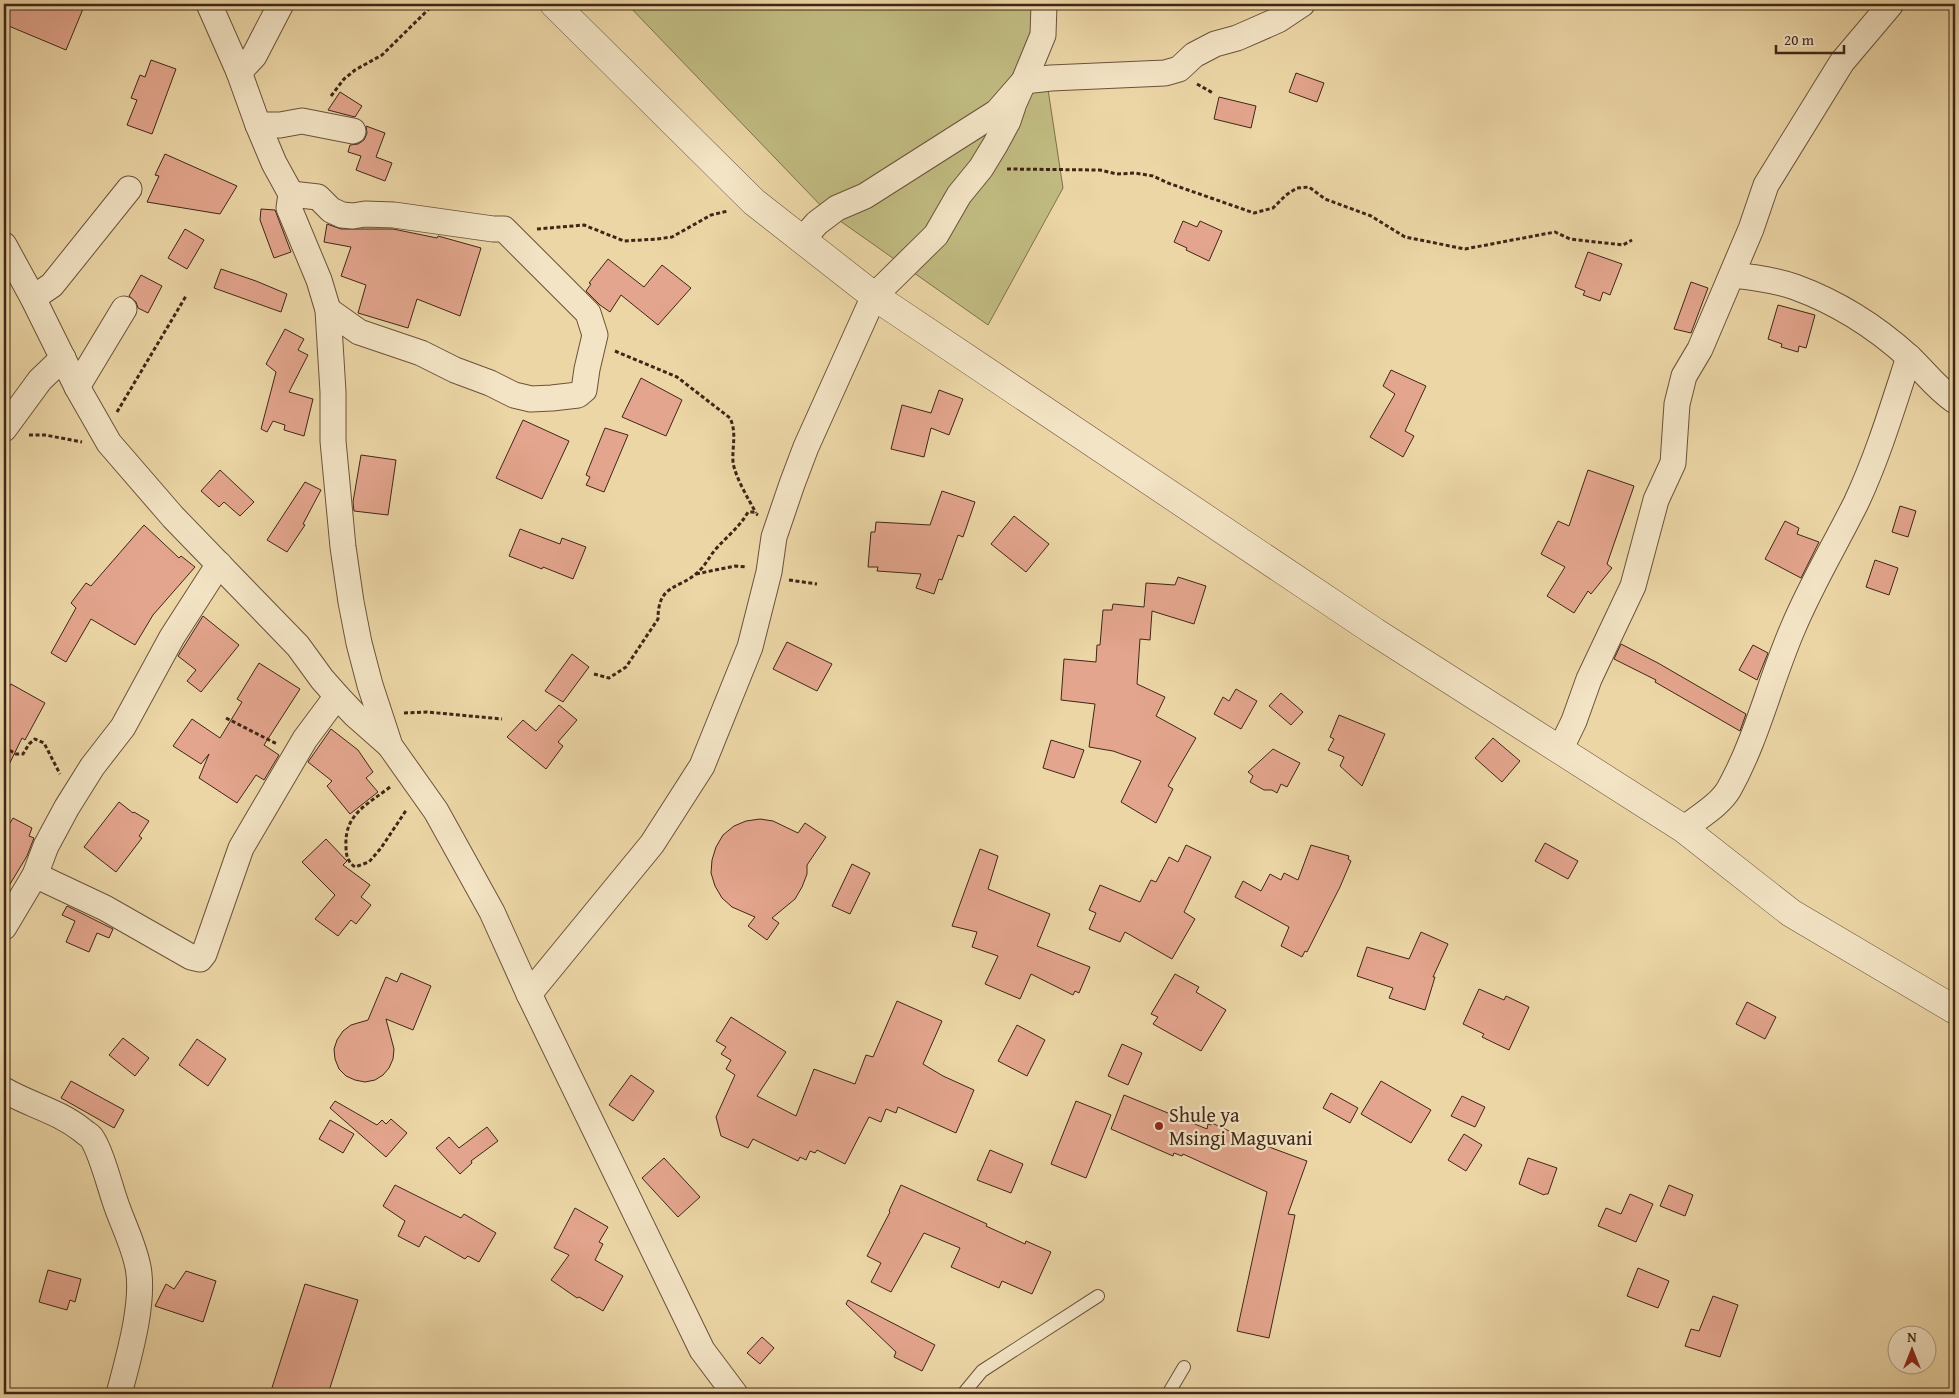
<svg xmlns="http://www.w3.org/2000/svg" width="1959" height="1398" font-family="'Gentium Book Plus',serif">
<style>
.green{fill:#c0bb81;stroke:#80704c}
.building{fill:#e3a58d;stroke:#402617}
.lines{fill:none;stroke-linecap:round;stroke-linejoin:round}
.service-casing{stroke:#6b523b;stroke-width:14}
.minor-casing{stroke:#6b523b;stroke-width:27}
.tertiary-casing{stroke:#6b523b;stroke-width:29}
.path{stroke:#402617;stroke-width:3;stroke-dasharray:4 2.5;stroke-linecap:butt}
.service{stroke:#f3e4c5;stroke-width:12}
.minor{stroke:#f3e4c5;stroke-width:25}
.tertiary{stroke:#f3e4c5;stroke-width:28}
.poi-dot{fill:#8f2418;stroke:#f3e4c5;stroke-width:2}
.labels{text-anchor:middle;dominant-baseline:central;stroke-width:4.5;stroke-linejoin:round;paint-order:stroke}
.poi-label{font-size:20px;fill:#402617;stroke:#f3e4c5;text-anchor:start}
</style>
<rect width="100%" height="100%" fill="#ecd6a6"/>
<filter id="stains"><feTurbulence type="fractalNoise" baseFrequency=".004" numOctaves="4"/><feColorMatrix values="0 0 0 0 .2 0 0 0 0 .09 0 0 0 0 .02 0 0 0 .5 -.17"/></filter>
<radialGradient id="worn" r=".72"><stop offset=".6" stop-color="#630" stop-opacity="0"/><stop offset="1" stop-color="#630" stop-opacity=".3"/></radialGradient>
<polygon class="green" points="627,4 1035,4 1063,188 988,325 826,211"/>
<g class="building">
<polygon points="8,4 85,4 66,50 4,24 4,14"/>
<polygon points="151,60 176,69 152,134 127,125 137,100 131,98 140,75 145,77"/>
<polygon points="1296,73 1324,83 1317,102 1289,92"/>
<polygon points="340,92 362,106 355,117 328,110"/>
<polygon points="1219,97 1256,106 1251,128 1214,119"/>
<polygon points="366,126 385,133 376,157 392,163 385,181 356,170 361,156 348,152 350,145 358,144 364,140 367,133"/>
<polygon points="165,154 237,186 220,214 147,202 159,176 155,175"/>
<polygon points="261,209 275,210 291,252 274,258 260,220"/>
<polygon points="1183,221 1197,227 1200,221 1222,231 1209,261 1186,250 1187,248 1174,242"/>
<polygon points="327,224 341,229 393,229 437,238 438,236 481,248 460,316 417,299 408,328 358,313 366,285 341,276 351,247 324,242"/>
<polygon points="185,229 204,240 187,269 168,258"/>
<polygon points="1588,252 1622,264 1610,295 1603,292 1600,301 1583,295 1585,291 1575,287"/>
<polygon points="608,259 644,287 662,265 691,288 658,325 621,295 610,312 600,305 586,291 591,284 589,283"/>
<polygon points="221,269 256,281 287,294 281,312 214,288"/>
<polygon points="141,275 162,286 148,313 138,308 136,302 129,296"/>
<polygon points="1691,282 1708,288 1691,333 1674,329"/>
<polygon points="1778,305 1815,315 1806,348 1799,346 1798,352 1781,347 1782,344 1768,339"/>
<polygon points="285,329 304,339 298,350 308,355 289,392 313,399 304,436 284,430 285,425 273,421 267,432 261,429 276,372 266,364"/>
<polygon points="1391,370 1426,386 1405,431 1414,436 1403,457 1370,437 1395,394 1383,386"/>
<polygon points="641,378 682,400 666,436 622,417"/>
<polygon points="939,390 963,399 949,435 931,428 924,457 891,449 902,405 931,413"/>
<polygon points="523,420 569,441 542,499 496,478"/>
<polygon points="605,428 628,435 604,492 586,485 590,477 586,475"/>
<polygon points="361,455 396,460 388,515 354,511 353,502"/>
<polygon points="220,470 254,502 240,516 224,502 219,507 201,491"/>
<polygon points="1588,470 1634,486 1607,564 1612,568 1591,594 1588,591 1574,613 1547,596 1565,567 1541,554 1558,521 1569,526"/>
<polygon points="305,482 321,490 303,524 305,525 287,552 267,540"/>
<polygon points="942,491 975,502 963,537 958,535 942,580 939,579 934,594 916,588 921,574 877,571 878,567 868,567 871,532 875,532 876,522 930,525"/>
<polygon points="1900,506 1916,511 1908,537 1892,532"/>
<polygon points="1014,516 1049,544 1026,572 991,544"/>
<polygon points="1785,521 1799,528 1797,534 1819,542 1801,578 1765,559"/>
<polygon points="144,525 179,558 181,556 195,567 153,615 135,645 91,619 66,662 51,653 76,608 71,603 86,583 91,586"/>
<polygon points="520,529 560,544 562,538 586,547 573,579 543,567 542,569 509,556"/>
<polygon points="1875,560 1898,568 1889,595 1866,587"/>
<polygon points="1178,577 1206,586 1194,624 1152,611 1150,640 1140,639 1137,684 1165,697 1156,716 1196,738 1168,786 1173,789 1156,823 1121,802 1141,761 1113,751 1089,747 1095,704 1061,700 1064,659 1096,662 1097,645 1100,645 1103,610 1112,610 1113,604 1144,607 1146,583 1175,585"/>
<polygon points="203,616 239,645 201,692 187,681 196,670 178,656"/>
<polygon points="787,642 832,664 817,691 773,669"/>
<polygon points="1621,644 1658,663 1746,714 1740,731 1655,682 1656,680 1614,659"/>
<polygon points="1753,645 1768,653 1757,680 1739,670"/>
<polygon points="572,654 589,667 563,702 545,691"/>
<polygon points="259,663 300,689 264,745 279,755 264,780 256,775 237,803 199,778 209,754 201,764 173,746 192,719 220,738 242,702 237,699"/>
<polygon points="11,684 45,703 25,740 22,738 4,775 4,697"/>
<polygon points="1236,689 1257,701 1241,729 1214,714 1223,697 1229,701"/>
<polygon points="1281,693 1303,712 1291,725 1269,706"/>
<polygon points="559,705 577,720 558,742 563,746 546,769 507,737 523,720 536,731"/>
<polygon points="1339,715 1385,734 1362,786 1340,766 1344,757 1328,750 1334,739 1330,737"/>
<polygon points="331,729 358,750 373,772 366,778 378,792 350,814 327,786 332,781 308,762"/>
<polygon points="1493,738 1520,761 1502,782 1475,758"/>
<polygon points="1051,740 1084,750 1074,778 1043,768"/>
<polygon points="1273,749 1300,763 1287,787 1281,784 1277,793 1272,790 1264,790 1250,782 1253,776 1248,772"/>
<polygon points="119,802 133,813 134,812 149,821 139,836 142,838 116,872 84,847"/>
<polygon points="13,818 32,828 29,836 34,838 27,856 4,894 4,833"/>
<polygon points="760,819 773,821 798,833 805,823 826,837 807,865 807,874 802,887 795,899 772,918 779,923 767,940 748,926 755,917 732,907 722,898 715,886 711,873 712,860 716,847 723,835 734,826 746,821"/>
<polygon points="326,839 347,861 343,865 370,885 361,897 371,905 356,924 351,920 338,936 315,919 335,895 302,862"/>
<polygon points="1545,843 1578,861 1568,879 1535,861"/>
<polygon points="1186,845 1211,857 1184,912 1195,919 1172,959 1125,932 1120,942 1089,929 1096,913 1089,910 1100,885 1140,902 1151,880 1156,882 1169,857 1178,862"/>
<polygon points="1311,845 1349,856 1348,859 1351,861 1340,887 1307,952 1305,951 1302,957 1281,946 1289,927 1235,897 1243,881 1261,891 1270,874 1281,880 1284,873 1298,880"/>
<polygon points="980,849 998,856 988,889 1050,914 1037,946 1090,967 1079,993 1075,991 1073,995 1031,974 1020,999 985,984 998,956 972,947 977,932 952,926"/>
<polygon points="852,864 870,873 850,914 832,906"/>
<polygon points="67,906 113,929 109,938 97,933 89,952 66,942 75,921 62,915"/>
<polygon points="1421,932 1448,944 1433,977 1435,977 1425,1010 1389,998 1393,988 1357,976 1367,947 1409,959"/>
<polygon points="401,973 431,986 413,1030 386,1019 394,1049 393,1059 389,1068 383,1075 375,1080 365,1082 355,1080 346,1076 339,1069 335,1059 334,1049 337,1040 343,1031 351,1025 368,1020 386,977 397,982"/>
<polygon points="1175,974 1199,987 1196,992 1226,1010 1201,1051 1153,1024 1158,1017 1151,1014"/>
<polygon points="1479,989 1504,1000 1506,996 1529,1007 1509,1050 1482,1037 1484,1034 1463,1024"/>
<polygon points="897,1001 942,1021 923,1064 943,1076 974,1090 956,1133 898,1107 896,1113 886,1109 881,1122 869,1117 845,1164 817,1150 815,1153 810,1151 806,1160 800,1157 798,1161 753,1139 748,1148 721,1136 716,1117 735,1075 726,1069 731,1060 721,1054 726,1047 716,1041 731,1017 786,1052 757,1096 796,1116 814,1069 855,1084 866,1055 873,1057"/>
<polygon points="1747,1002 1776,1017 1765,1039 1736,1024"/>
<polygon points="1017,1025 1045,1040 1027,1076 998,1061"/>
<polygon points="123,1038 149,1058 135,1076 109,1055"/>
<polygon points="197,1039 226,1059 208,1086 179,1065"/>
<polygon points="1122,1044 1142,1053 1128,1085 1108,1076"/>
<polygon points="631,1075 654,1091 633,1121 609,1105"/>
<polygon points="71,1081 124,1110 114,1128 61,1098"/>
<polygon points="1381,1081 1431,1110 1411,1143 1361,1114"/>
<polygon points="1331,1093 1358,1108 1350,1123 1323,1108"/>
<polygon points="1124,1095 1207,1129 1208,1124 1211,1125 1212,1123 1242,1137 1307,1161 1288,1214 1295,1215 1269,1338 1237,1331 1267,1192 1183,1154 1182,1156 1174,1153 1173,1156 1111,1129"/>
<polygon points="1462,1096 1485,1107 1475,1127 1451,1116"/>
<polygon points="335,1101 377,1125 382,1120 386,1124 391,1119 407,1133 386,1157 330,1108"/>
<polygon points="1076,1101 1111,1115 1086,1178 1051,1164"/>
<polygon points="330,1120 354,1134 343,1153 319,1139"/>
<polygon points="487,1127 498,1141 471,1161 472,1163 460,1174 436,1148 449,1137 459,1148"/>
<polygon points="1464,1134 1482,1145 1466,1171 1448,1160"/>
<polygon points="990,1150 1023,1164 1011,1193 977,1180"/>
<polygon points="664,1158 700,1197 678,1217 642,1178"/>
<polygon points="1528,1158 1557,1168 1548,1194 1545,1194 1544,1195 1519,1184"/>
<polygon points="395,1185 461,1218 464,1214 496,1233 479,1262 468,1256 465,1259 425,1236 419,1247 398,1236 405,1221 383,1206"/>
<polygon points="901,1185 987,1224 986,1226 1025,1244 1026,1241 1051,1252 1032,1294 1002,1281 999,1288 951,1267 960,1248 924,1233 891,1292 871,1282 881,1263 867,1256 890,1212 889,1211"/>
<polygon points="1669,1185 1693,1195 1685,1216 1660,1206"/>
<polygon points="1630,1194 1653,1204 1636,1242 1598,1226 1606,1208 1621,1214"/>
<polygon points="575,1208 608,1227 599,1242 603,1244 595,1260 623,1276 603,1311 579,1297 577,1298 551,1280 569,1255 554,1248"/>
<polygon points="1638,1268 1669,1281 1658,1308 1627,1296"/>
<polygon points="48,1270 81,1279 75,1302 70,1300 67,1310 39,1302"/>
<polygon points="186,1271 216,1281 203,1322 155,1306 166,1284 174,1289"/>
<polygon points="305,1284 358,1300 328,1394 270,1394"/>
<polygon points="1713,1296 1738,1305 1720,1357 1685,1346 1691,1329 1699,1331"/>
<polygon points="848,1300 935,1345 922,1371 894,1357 896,1352 846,1304"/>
<polygon points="762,1337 774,1348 760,1364 747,1353"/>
</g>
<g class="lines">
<g class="service-casing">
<g id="service">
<polyline points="963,1394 982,1371 1098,1296"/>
<polyline points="1168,1394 1184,1367"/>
</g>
</g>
<g class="minor-casing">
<g id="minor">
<polyline points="209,4 239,72 258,125 274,163 291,194 289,208 319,280 328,310 333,392 333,441 343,547 351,602 359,643 370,685 390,746 436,811 492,912 529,994 702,1350 735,1394"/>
<polyline points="239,72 254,56 281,4"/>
<polyline points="258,125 280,125 302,121 353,131"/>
<polyline points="291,194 318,197 331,210 342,215 353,216 365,214 394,215 493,229 504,229 588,313 595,335 587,369 584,390 578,395 552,398 531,399 514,395 490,383 455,370 421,353 359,332 328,310"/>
<polyline points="802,240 817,223 837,208 865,196 997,112 1024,81 1043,35 1044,4"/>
<polyline points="4,245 33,298 77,387 109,443 173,517 298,646 322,679 337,696 355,715 389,745"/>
<path d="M1732,275c21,2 43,5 63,12 41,15 81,40 114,70 17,16 26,30 46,44"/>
<polyline points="33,298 52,285 129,189"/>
<polyline points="77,387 124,309"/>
<polyline points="4,429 40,380 63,358"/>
<polyline points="1560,750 1574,721 1589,679 1633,586 1656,500 1673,463 1677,404 1684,376 1700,349 1751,229 1766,185 1842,62 1891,4"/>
<path d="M1684,829c14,-12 35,-23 45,-40 28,-50 41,-108 64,-161 18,-43 42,-83 63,-125 22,-47 37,-97 53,-146"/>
<polyline points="35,875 105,908 191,957 200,959 204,954 241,848 305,739 337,696"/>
<polyline points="4,927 35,875 46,846 67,807 92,767 123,727 172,637 219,564"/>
<polyline points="529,994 652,844 702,766 750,647 769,572 774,537 792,484 806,447 874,296 936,235 959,195 981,168 995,145 1008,121 1014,103 1024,81 1051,78 1165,73 1179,69 1194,55 1215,44 1237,38 1278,20 1302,4"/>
<path d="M4,1090c26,15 54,21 78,40 2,2 7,5 9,7 9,12 18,46 23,61 7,23 19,44 24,69 7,36 -10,92 -19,127"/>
</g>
</g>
<g class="tertiary-casing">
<polyline id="tertiary" points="554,4 754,202 874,296 1375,632 1684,829 1791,913 1955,1010"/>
</g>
<g class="path">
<polyline points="1197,84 1213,93"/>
<polyline points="331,96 344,79 355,70 382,55 434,4"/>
<polyline points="1007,169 1100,170 1117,174 1135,173 1153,176 1168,183 1254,213 1273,208 1286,195 1297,188 1309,187 1325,199 1371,216 1405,237 1465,249 1555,232 1570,239 1623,245 1632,240"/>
<polyline points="537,229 584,225 624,241 657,239 672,237 711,215 728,211"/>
<path d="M615,351l62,26 53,41c7,15 2,28 3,44 2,15 16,38 23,51"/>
<polyline points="117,412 186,296"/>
<polyline points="29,435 45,435 82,442"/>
<polyline points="696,574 735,566 747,567"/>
<polyline points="789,580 817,584"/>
<path d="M594,674l15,4 17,-11 32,-48c0,-36 21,-29 40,-47 7,-6 11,-15 17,-22 11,-13 24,-22 33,-38h5l5,3"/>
<polyline points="404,713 427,712 502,719"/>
<polyline points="226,718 277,744"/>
<polyline points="4,747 16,754 23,754 29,744 35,739 44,743 60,774"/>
<path d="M390,787c-23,18 -46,27 -44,60 0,9 2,15 9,20l14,-5 12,-14 26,-39"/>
</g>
<use href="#service" class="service"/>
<use href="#minor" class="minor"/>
<use href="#tertiary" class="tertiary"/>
</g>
<circle class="poi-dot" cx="1159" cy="1126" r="5"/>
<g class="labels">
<g class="poi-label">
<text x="1169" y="1114">Shule ya<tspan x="1169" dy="23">Msingi Maguvani</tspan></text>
</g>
</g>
<rect width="1959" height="1398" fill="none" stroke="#ecd6a6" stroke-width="20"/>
<rect x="5" y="5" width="1949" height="1388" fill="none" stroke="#402617" stroke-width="2.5"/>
<rect x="10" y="10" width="1939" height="1378" fill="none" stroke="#402617"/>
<g transform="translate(1912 1350)"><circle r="24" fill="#f3e4c5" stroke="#ab987f"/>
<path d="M0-4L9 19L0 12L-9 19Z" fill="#8f2418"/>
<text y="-8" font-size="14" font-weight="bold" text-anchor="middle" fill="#402617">N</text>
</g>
<path d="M1776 45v8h68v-8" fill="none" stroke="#402617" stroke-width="2.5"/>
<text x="1784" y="45" font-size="15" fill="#402617" stroke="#f3e4c5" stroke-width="4" paint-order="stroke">20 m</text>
<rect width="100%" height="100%" filter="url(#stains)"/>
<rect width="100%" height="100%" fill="url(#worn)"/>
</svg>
